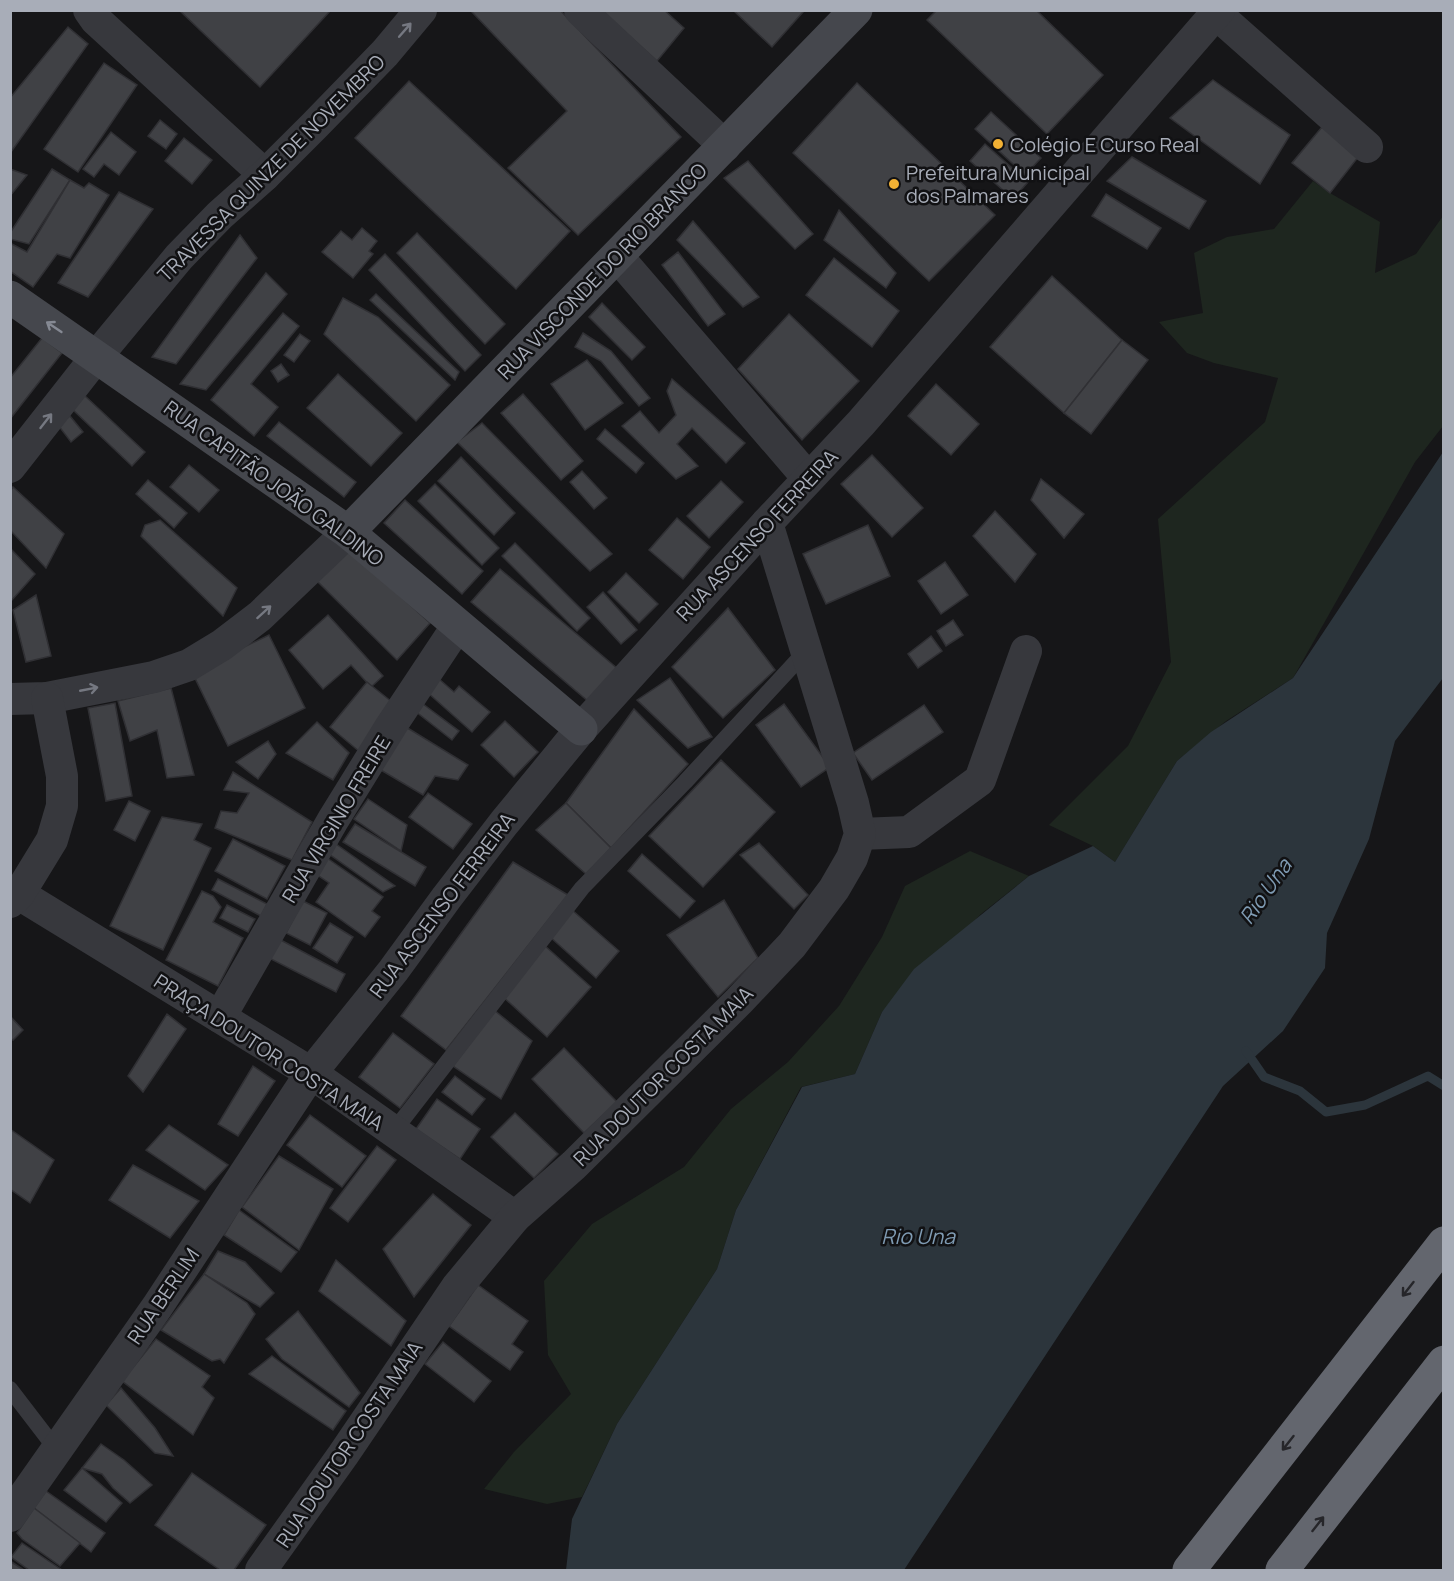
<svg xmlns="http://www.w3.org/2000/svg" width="1454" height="1581" font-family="Manrope,sans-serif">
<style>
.green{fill:#1e261f}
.water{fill:#2c353c}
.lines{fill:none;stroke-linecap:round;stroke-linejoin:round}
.stream{stroke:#2c353c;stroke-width:9}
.building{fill:#404145;stroke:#303034;stroke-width:1.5}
.lane{stroke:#37383d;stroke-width:16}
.street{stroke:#37383d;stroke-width:32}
.secondary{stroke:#45474d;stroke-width:33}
.highway{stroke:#63666e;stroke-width:33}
.oneway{stroke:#757881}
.oneway2{stroke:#858993}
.oneway3{stroke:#26262a}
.poi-dot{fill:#f2b134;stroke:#111113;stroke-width:2}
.labels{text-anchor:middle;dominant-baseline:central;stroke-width:5;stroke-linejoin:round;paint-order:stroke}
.poi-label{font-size:20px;fill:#a8adb8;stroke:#111113;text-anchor:start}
.street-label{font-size:20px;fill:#a8adb8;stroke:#111113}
.water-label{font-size:21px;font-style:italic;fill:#7f9bb3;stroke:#111113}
</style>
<rect width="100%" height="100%" fill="#161618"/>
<g class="green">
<polygon points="1313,181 1330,193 1380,222 1375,273 1416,254 1443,216 1443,426 1415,462 1293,678 1226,721 1177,761 1115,862 1093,846 1049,825 1128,746 1171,662 1158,519 1265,422 1278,378 1214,363 1187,353 1159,322 1203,313 1194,253 1227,237 1274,229"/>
<polygon points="970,851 1029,876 981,914 882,1012 855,1074 801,1087 736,1210 717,1269 617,1424 582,1497 547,1504 484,1489 514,1452 571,1394 548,1355 544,1281 592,1224 684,1167 731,1109 788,1062 839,1006 882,937 905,886"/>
</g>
<polygon class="water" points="1443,452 1443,678 1395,741 1369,839 1327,933 1325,968 1283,1031 1223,1086 904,1570 566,1570 572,1519 617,1424 717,1269 736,1210 802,1087 855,1074 882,1012 914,969 1029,876 1093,846 1115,862 1177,761 1211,732 1293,678"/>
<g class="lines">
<polyline class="stream" points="1246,1051 1264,1077 1300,1091 1326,1112 1365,1105 1428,1076 1444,1086"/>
</g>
<g class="building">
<polygon points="179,10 331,10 260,87"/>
<polygon points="474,10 560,10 681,137 578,235 508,168 567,111 472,12"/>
<polygon points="601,10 664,10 684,28 657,61"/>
<polygon points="733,10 801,10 803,12 772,47"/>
<polygon points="937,10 1036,10 1103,75 1047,134 927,20"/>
<polygon points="68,27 88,44 11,152 10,98"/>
<polygon points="104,63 137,85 78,172 44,149"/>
<polygon points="1213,80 1290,135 1260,184 1170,118"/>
<polygon points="409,81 570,231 516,289 355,138"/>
<polygon points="857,83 995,215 929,281 793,153"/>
<polygon points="991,112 1041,158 1025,175 975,129"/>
<polygon points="160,120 177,134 166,149 148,136"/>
<polygon points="1322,127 1359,156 1330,193 1292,163"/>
<polygon points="111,132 136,152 119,175 104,164 94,177 83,169"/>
<polygon points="184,138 212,160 192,184 165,161"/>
<polygon points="985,144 1028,182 1013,199 970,161"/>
<polygon points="1132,157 1206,201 1189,229 1107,181"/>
<polygon points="748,161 813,234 795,249 724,178"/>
<polygon points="10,169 27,175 10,196"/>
<polygon points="52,169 70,180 29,244 10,239 10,233"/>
<polygon points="70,180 84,188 89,183 109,195 70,258 57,254 33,287 10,271 10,243 27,252"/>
<polygon points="119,192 153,209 88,297 58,283"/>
<polygon points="1106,194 1161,228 1147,249 1092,216"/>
<polygon points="839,210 896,273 886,288 824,240"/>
<polygon points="693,221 759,297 743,307 677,240"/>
<polygon points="362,228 377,241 369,251 373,254 353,278 322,252 341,231 352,240"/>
<polygon points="417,233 505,324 485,344 397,253"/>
<polygon points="240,235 257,258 176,364 152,357"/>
<polygon points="678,252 725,314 708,326 662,265"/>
<polygon points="385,254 481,355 465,371 369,270"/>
<polygon points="834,258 899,311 872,347 806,295"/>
<polygon points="266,273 287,294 206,390 180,384"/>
<polygon points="1052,276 1122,340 1064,413 990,347"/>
<polygon points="376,294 459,372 455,380 370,300"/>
<polygon points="343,298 378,317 450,385 416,421 324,334"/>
<polygon points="602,303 645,347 632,360 589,317"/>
<polygon points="283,313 299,326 251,384 278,407 254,436 211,400"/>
<polygon points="789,314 859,381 802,440 738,369"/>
<polygon points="583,333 611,351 650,398 639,406 601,361 575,347"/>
<polygon points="300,334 310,341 294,362 284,355"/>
<polygon points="42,338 62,353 10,419 10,378"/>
<polygon points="1122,340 1148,360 1091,434 1064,413"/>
<polygon points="587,360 623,403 585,430 551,384"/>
<polygon points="281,364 289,375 278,382 271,371"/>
<polygon points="338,374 402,433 371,466 307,408"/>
<polygon points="672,379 745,443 726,463 692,428 677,444 698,466 676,479 622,426 640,411 659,433 676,415 667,391"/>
<polygon points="936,384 979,424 951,455 908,416"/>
<polygon points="523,394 583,461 561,480 501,413"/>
<polygon points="84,395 145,452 132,466 72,409"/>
<polygon points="70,416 83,432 71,442 58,425"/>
<polygon points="279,422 356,482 344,497 267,436"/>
<polygon points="482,423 612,554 590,571 457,442"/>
<polygon points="605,429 644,463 636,473 597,439"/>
<polygon points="872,455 923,508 892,537 841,484"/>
<polygon points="461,457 515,513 494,535 438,481"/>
<polygon points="189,465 219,490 199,512 170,487"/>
<polygon points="582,471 607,498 594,509 570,482"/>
<polygon points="1041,479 1084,514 1064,538 1031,500"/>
<polygon points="148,480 187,513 174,528 136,494"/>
<polygon points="721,481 743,502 709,538 687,516"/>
<polygon points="435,484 499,548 482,565 418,501"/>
<polygon points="13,487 64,534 46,568 10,530 10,492"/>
<polygon points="405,500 483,571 462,594 384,523"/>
<polygon points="995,511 1036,554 1015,582 973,536"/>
<polygon points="677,518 710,547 683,579 649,550"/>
<polygon points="160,520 237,588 223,616 141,536 145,525"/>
<polygon points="868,525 890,576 826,604 803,554"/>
<polygon points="515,543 590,618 577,631 502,556"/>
<polygon points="10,548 35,574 12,600 10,598"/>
<polygon points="349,550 430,623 397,660 317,581"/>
<polygon points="945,562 968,595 941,614 918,581"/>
<polygon points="500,569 618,669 589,702 471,602"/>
<polygon points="626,573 658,604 639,623 608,592"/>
<polygon points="603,592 637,630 621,644 587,607"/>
<polygon points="36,595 51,656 26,662 13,610"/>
<polygon points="728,608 775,670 723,718 672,667"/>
<polygon points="328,615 383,676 371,687 351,665 323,689 289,650"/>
<polygon points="953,620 963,635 946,646 937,631"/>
<polygon points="269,635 305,708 228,746 192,672"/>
<polygon points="931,636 942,651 918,668 908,654"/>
<polygon points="670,678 712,737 688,748 637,700"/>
<polygon points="439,679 454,692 459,686 490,712 472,732 427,692"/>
<polygon points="367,682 397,706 360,752 330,727"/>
<polygon points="171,688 194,775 167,778 157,730 130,741 118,701"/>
<polygon points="419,701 459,731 452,740 415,711"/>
<polygon points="115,703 132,796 106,801 88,708"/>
<polygon points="784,704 830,767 801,787 756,725"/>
<polygon points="924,705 943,732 872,780 853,753"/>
<polygon points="634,709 688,764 611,848 566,803"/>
<polygon points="505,721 538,752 514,777 481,745"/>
<polygon points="317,722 349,753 333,780 286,753"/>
<polygon points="401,724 468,765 458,780 435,776 423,795 374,766"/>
<polygon points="268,741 276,754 258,779 236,762"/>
<polygon points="721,760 775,812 703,887 649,836"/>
<polygon points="233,772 312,822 292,860 215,828 221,811 237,813 249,793 224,790"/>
<polygon points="428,793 472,824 453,849 409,817"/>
<polygon points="368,799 407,825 401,851 354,819"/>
<polygon points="129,801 150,811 135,841 114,830"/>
<polygon points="566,803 611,848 586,874 536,830"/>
<polygon points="162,817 202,824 194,840 211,848 163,950 110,926"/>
<polygon points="355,824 426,867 415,886 343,842"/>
<polygon points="233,839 285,866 267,899 215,871"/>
<polygon points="759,843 808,895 794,909 740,855"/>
<polygon points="336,844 395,886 383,892 329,854"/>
<polygon points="642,854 695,901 680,918 628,871"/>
<polygon points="327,858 383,897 372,911 380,917 365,937 316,902 329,883 316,874"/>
<polygon points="513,862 568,895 446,1050 401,1016"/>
<polygon points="218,879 267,904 261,916 212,890"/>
<polygon points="202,891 213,896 221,907 213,922 243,938 218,986 166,960"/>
<polygon points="724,900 758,958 718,997 667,935"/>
<polygon points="303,901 327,913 310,945 286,933"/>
<polygon points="227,905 255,919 248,932 220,918"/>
<polygon points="572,910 619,951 596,978 549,936"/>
<polygon points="330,923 353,937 337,963 313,948"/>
<polygon points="275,937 345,974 336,992 265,956"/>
<polygon points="544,945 591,987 547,1037 500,994"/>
<polygon points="494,1010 532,1041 501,1099 453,1066"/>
<polygon points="167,1014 186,1029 143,1092 128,1076"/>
<polygon points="10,1016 23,1030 13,1040 10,1038"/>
<polygon points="393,1033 434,1064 400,1108 359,1077"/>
<polygon points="564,1048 617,1102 584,1133 532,1079"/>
<polygon points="253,1066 275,1081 238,1136 218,1124"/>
<polygon points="455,1076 485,1099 472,1115 442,1092"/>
<polygon points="437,1099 480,1129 460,1159 416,1129"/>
<polygon points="515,1113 558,1154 534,1178 491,1137"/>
<polygon points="310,1115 366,1156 342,1187 287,1145"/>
<polygon points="169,1125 228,1165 205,1190 146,1150"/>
<polygon points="10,1129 54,1160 30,1203 10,1189"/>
<polygon points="377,1146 396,1160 348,1222 330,1208"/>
<polygon points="279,1156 333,1189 299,1250 242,1207"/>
<polygon points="133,1165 199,1201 170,1238 109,1200"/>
<polygon points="433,1194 471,1225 414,1297 383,1249"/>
<polygon points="239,1210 297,1252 281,1272 224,1235"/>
<polygon points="218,1251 245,1262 274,1293 260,1307 204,1274"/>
<polygon points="336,1260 406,1321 391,1346 319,1291"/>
<polygon points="204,1274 247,1303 255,1314 224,1363 220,1359 212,1361 161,1330"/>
<polygon points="478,1285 528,1321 512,1344 523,1352 510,1370 449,1326"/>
<polygon points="298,1311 360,1393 349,1407 282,1359 266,1339"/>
<polygon points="156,1339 210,1376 202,1387 214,1398 193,1435 122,1381"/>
<polygon points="443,1342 491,1381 474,1402 425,1364"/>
<polygon points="272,1356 346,1411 333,1430 249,1374"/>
<polygon points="121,1388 155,1428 173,1456 155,1453 106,1405"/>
<polygon points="101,1444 124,1460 152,1485 130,1503 113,1488 102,1474 82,1468"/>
<polygon points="82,1468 122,1503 106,1522 64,1490"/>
<polygon points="192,1473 266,1525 234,1570 220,1570 155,1525"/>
<polygon points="46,1491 105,1533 91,1552 34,1508"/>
<polygon points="34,1508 80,1543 60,1566 22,1539 17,1533"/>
<polygon points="22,1543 62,1570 29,1570 11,1557"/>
<polygon points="10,1561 24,1570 10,1570"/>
</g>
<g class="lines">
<g class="lane">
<polyline points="393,1132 582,888 685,782 807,650"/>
<polyline points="10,1389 56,1449"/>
</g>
<g class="street">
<polyline points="89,10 96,20 265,175"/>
<polyline points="580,10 725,146"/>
<polyline points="1212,10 1367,147"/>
<polyline points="617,256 808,478"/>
<polyline points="10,467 97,356 179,257 220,215 265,175 314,126 385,53 421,10"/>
<polyline points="10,699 47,698 154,677 189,665 222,645 260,616 348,532"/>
<polyline points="860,834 909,832 980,780 1026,651"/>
<polyline points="19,894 311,1073 515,1217"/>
<polyline points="10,902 19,894 52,840 62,806 62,776 47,698"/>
<polyline points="220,1017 333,820 391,726 458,625"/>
<polyline points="10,1516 157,1307 311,1073 393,971 447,897 504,823 581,729 767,523 861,423 1219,10"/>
<polyline points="261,1570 343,1455 457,1287 515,1217 574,1165 739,1001 792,945 834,889 852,858 860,834 853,803 767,523"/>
</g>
<g class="secondary">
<polyline points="10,297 348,532 581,729"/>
<polyline points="348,532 856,10"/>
</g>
<g class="highway">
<polyline points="1189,1570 1444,1243"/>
<polyline points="1282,1570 1444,1362"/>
</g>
</g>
<defs><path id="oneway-shaft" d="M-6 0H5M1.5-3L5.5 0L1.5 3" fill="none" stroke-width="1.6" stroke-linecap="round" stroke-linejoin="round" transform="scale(1.5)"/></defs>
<g class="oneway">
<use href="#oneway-shaft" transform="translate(405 30) rotate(-49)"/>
<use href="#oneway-shaft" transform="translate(46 421) rotate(-52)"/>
<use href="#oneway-shaft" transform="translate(264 612) rotate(-42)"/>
<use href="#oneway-shaft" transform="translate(89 689) rotate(-11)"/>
</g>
<use class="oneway2" href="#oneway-shaft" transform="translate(54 327) rotate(-146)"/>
<g class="oneway3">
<use href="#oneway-shaft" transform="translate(1408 1289) rotate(128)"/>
<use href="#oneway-shaft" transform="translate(1288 1443) rotate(128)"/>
<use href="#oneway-shaft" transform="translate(1318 1524) rotate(-52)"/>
</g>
<g class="poi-dot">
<circle cx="998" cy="144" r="6"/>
<circle cx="894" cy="184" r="6"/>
</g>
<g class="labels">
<g class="poi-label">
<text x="1010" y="144">Colégio E Curso Real</text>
<text x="906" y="172">Prefeitura Municipal<tspan x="906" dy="23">dos Palmares</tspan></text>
</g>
<g class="street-label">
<text transform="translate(271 168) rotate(-45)">TRAVESSA QUINZE DE NOVEMBRO</text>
<text transform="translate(602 271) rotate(-46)">RUA VISCONDE DO RIO BRANCO</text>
<text transform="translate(274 483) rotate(36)">RUA CAPITÃO JOÃO GALDINO</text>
<text transform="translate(757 535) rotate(-47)">RUA ASCENSO FERREIRA</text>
<text transform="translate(336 819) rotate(-59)">RUA VIRGINIO FREIRE</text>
<text transform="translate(442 905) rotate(-53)">RUA ASCENSO FERREIRA</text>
<text transform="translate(269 1052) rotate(33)">PRAÇA DOUTOR COSTA MAIA</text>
<text transform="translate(663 1076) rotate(-45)">RUA DOUTOR COSTA MAIA</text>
<text transform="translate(163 1296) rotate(-56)">RUA BERLIM</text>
<text transform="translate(349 1444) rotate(-56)">RUA DOUTOR COSTA MAIA</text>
</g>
<g class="water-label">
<text transform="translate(1265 891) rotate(-55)">Rio Una</text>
<text x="918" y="1236">Rio Una</text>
</g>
</g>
<rect width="1454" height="1581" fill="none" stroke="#a8adb8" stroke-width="24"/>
</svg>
